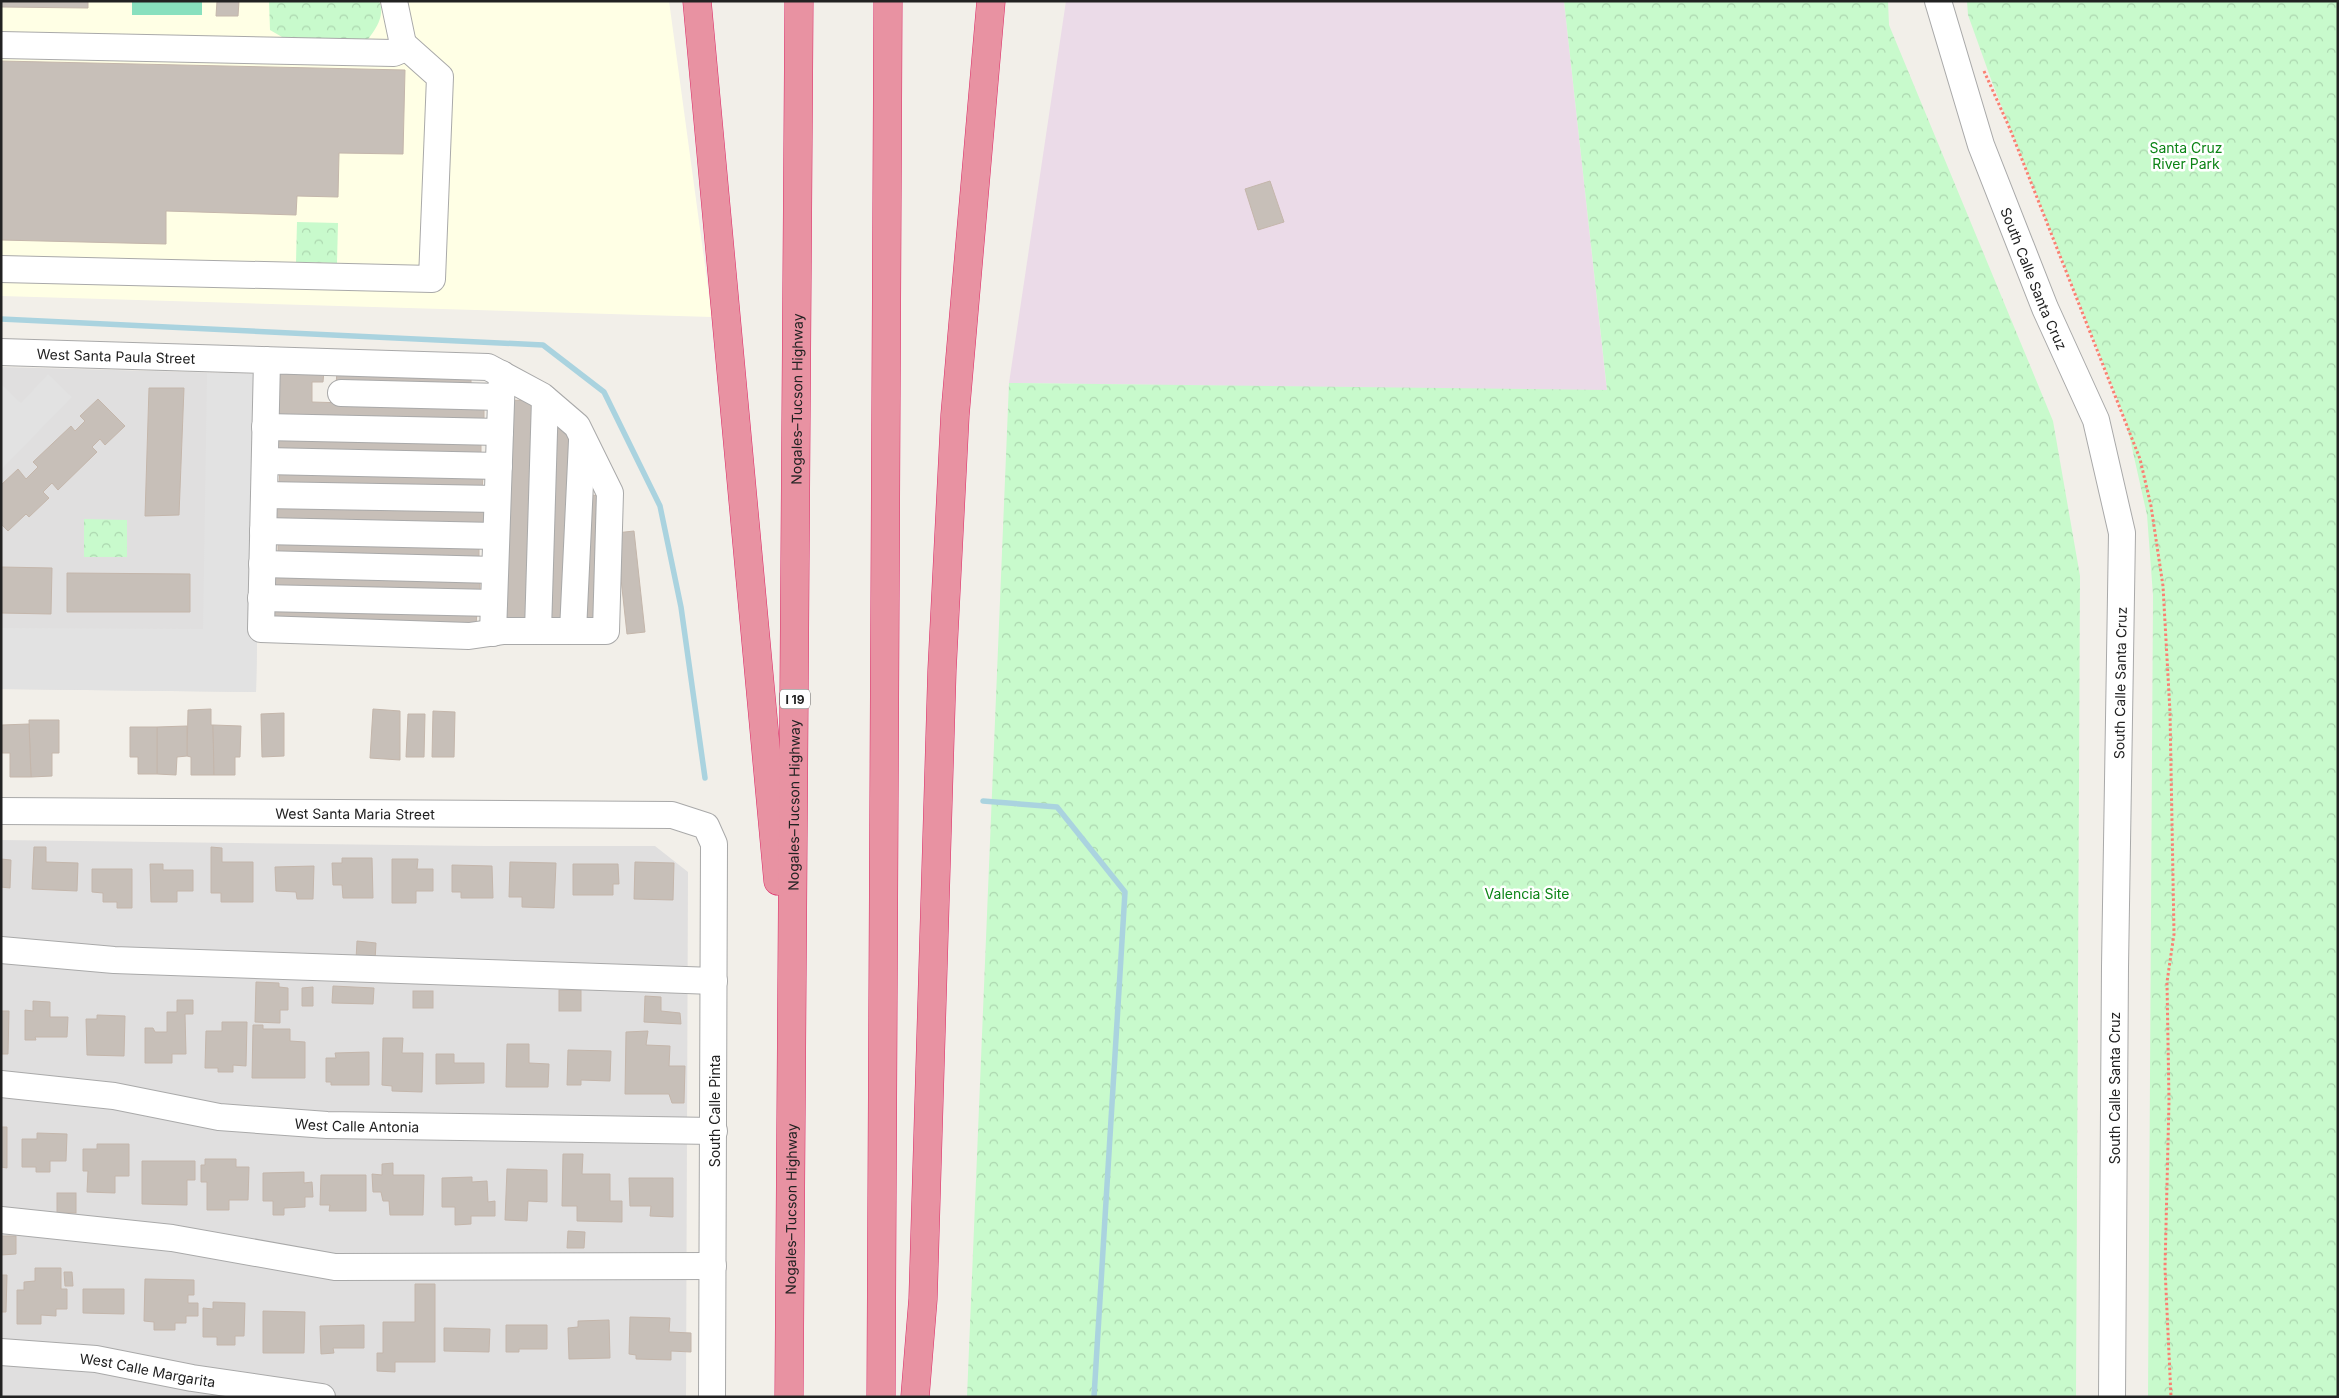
<svg xmlns="http://www.w3.org/2000/svg" width="2339" height="1398" font-family="Inter,sans-serif">
<style>
.residential{fill:#e0dfdf}
.industrial{fill:#ebdbe8}
.education{fill:#ffffe5}
.park{fill:url(#park-crowns)}
.pitch{fill:#88e0be}
.parking{fill:#e2e2e2}
.lines{fill:none;stroke-linecap:round;stroke-linejoin:round}
.stream{stroke:#aad3df;stroke-width:5.5}
.building{fill:#c7bfb8;stroke:#c4b6ab}
.minor-casing{stroke:#a9a9a9;stroke-width:28}
.highway-casing{stroke:#dc2a67;stroke-width:29}
.path{stroke:#fa8072;stroke-width:3;stroke-dasharray:2.5 2.5;stroke-linecap:butt}
.minor{stroke:#fff;stroke-width:26}
.highway{stroke:#e892a2;stroke-width:28}
.labels{text-anchor:middle;dominant-baseline:central;stroke-width:5;stroke-linejoin:round;paint-order:stroke}
.shield{fill:#fff;stroke:#646464;stroke-width:1}
.shield-label{font-size:12px;font-weight:bold;fill:#222}
.park-label{font-size:14px;fill:#0c8416;stroke:#fff}
.street-label{font-size:14px;fill:#222;stroke:#fff}
</style>
<defs>
<pattern id="park-crowns" width="20" height="18" patternUnits="userSpaceOnUse" patternTransform="scale(1.25)"><rect width="20" height="18" fill="#c8facc"/><path d="M2 6a3 3 0 1 1 6 0M12 15a3 3 0 1 1 6 0" fill="none" stroke="#acd6af"/></pattern>
</defs>
<rect width="100%" height="100%" fill="#f2efe9"/>
<g class="residential">
<polygon points="1,367 262,374 256,692 1,689"/>
<polygon points="1,840 485,846 655,846 688,872 686,1397 1,1397"/>
</g>
<polygon class="industrial" points="1066,1 1564,1 1607,391 1009,383"/>
<polygon class="education" points="1,1 669,1 712,317 1,296"/>
<g class="park">
<path d="M269,1h110c7,15 -4,29 -13,41l-77,-1 -19,-11z"/>
<polygon points="1564,1 1888,1 1889,25 2053,421 2080,576 2076,1397 967,1397 1009,383 1607,390"/>
<polygon points="1967,1 2338,1 2338,1397 2148,1397 2153,595 2147,515 2126,421 1992,82 1968,15"/>
<polygon points="297,222 338,223 337,263 296,262"/>
<polygon points="84,519 127,520 127,557 84,557"/>
</g>
<rect class="pitch" x="132" y="1" width="70" height="14"/>
<g class="parking">
<polygon points="207,373 262,374 256,692 1,689 1,628 203,629"/>
<polygon points="48,374 72,397 1,470 1,384 21,403"/>
</g>
<g class="lines">
<g class="stream">
<polyline points="1,319 543,345 604,392 660,506 681,607 705,778"/>
<polyline points="983,801 1057,807 1125,892 1094,1397"/>
</g>
</g>
<g class="building">
<polygon points="1,1 88,1 88,8 1,7"/>
<polygon points="217,1 239,1 238,16 216,16"/>
<polygon points="1,61 405,70 403,154 339,153 338,197 297,196 296,215 166,211 166,244 1,240"/>
<polygon points="1270,181 1284,222 1258,230 1245,189"/>
<polygon points="337,369 471,373 471,391 336,387"/>
<polygon points="280,370 324,371 323,382 312,382 312,402 484,407 484,424 278,418"/>
<polygon points="149,388 184,388 179,515 145,516"/>
<polygon points="98,399 125,426 105,445 100,439 92,447 97,452 58,490 52,483 43,492 49,498 29,517 26,514 8,531 1,524 1,485 18,469 26,479 38,467 33,462 71,426 75,431 85,421 80,416"/>
<polygon points="510,400 535,401 531,621 506,621"/>
<polygon points="551,427 569,427 564,623 546,623"/>
<polygon points="278,434 481,439 481,456 278,452"/>
<polygon points="280,469 483,475 482,491 279,485"/>
<polygon points="584,494 600,496 597,624 580,625"/>
<polygon points="274,503 484,508 484,526 273,520"/>
<polygon points="634,531 645,632 627,634 616,533"/>
<polygon points="278,537 479,542 479,559 278,553"/>
<polygon points="1,567 52,568 51,614 1,613"/>
<polygon points="275,571 480,576 480,592 275,588"/>
<polygon points="67,573 190,574 190,612 67,612"/>
<polygon points="273,606 477,611 476,626 272,621"/>
<polygon points="211,709 211,725 213,725 214,775 191,775 191,757 187,756 188,710"/>
<polygon points="373,709 400,711 400,760 370,758"/>
<polygon points="433,711 455,712 454,757 432,757"/>
<polygon points="284,713 284,756 262,757 261,714"/>
<polygon points="408,714 425,714 424,757 406,757"/>
<polygon points="29,720 59,720 59,753 52,753 52,776 31,777"/>
<polygon points="29,724 31,777 10,777 10,753 2,753 2,725"/>
<polygon points="213,725 241,726 240,757 235,757 235,775 214,775"/>
<polygon points="187,726 187,756 177,757 176,775 157,774 157,727"/>
<polygon points="130,727 157,727 157,774 138,774 138,757 130,757"/>
<polygon points="34,847 46,847 46,862 78,863 77,891 32,889"/>
<polygon points="211,847 222,848 222,862 253,862 253,902 221,902 221,893 211,893"/>
<polygon points="342,858 372,858 373,898 343,898 342,885 333,885 332,863 342,863"/>
<polygon points="1,859 11,860 10,888 1,887"/>
<polygon points="392,859 418,859 417,869 433,869 433,891 416,891 416,903 392,903"/>
<polygon points="510,862 556,863 554,908 522,907 522,897 509,897"/>
<polygon points="635,862 674,863 673,900 634,899"/>
<polygon points="150,864 163,864 163,870 193,870 193,891 177,891 177,902 151,902"/>
<polygon points="573,864 618,864 619,884 613,884 613,895 573,895"/>
<polygon points="452,865 492,866 493,898 461,898 461,892 452,892"/>
<polygon points="314,866 313,899 297,899 296,892 276,891 275,867"/>
<polygon points="92,869 132,869 132,908 117,908 117,902 103,902 103,893 92,892"/>
<polygon points="357,941 376,943 375,961 356,960"/>
<polygon points="256,982 279,983 279,987 288,988 288,1010 280,1010 280,1023 255,1022"/>
<polygon points="333,986 374,988 373,1004 332,1003"/>
<polygon points="313,987 313,1006 302,1006 302,988"/>
<rect x="559" y="990" width="22" height="21"/>
<rect x="413" y="991" width="20" height="17"/>
<polygon points="645,996 661,997 661,1011 680,1013 681,1024 644,1022"/>
<polygon points="177,1000 193,1000 193,1014 185,1014 186,1054 172,1054 172,1063 145,1063 145,1028 153,1028 155,1032 167,1032 167,1012 177,1012"/>
<polygon points="33,1001 50,1002 50,1017 68,1017 67,1037 35,1037 36,1040 25,1040 25,1010 33,1011"/>
<polygon points="1,1011 9,1011 8,1054 1,1054"/>
<polygon points="97,1015 125,1016 124,1056 87,1055 86,1019 97,1019"/>
<polygon points="222,1022 247,1022 246,1066 233,1065 233,1072 218,1072 218,1068 205,1068 206,1031 222,1031"/>
<polygon points="253,1025 263,1025 263,1029 290,1029 290,1041 305,1042 305,1078 252,1078"/>
<polygon points="648,1031 646,1045 670,1046 669,1066 685,1066 684,1103 672,1103 669,1094 625,1094 626,1032"/>
<polygon points="383,1038 403,1038 402,1053 423,1053 422,1092 392,1091 392,1086 382,1085"/>
<polygon points="507,1044 529,1044 529,1063 549,1064 548,1087 506,1087"/>
<polygon points="568,1050 611,1051 610,1081 581,1080 581,1085 567,1085"/>
<polygon points="369,1052 369,1085 331,1085 331,1082 326,1082 326,1058 336,1058 335,1053"/>
<polygon points="436,1054 454,1054 454,1063 484,1063 484,1083 436,1084"/>
<polygon points="1,1127 7,1127 7,1168 1,1167"/>
<polygon points="37,1133 67,1134 66,1161 50,1161 50,1172 36,1172 36,1167 22,1167 22,1139 37,1139"/>
<polygon points="97,1144 129,1144 129,1176 115,1176 115,1193 87,1192 88,1171 83,1171 83,1149 97,1149"/>
<polygon points="563,1154 583,1154 582,1174 610,1174 610,1201 622,1201 622,1222 577,1221 577,1206 562,1206"/>
<polygon points="205,1159 236,1159 236,1167 249,1167 248,1200 229,1200 229,1210 207,1210 207,1182 201,1182 201,1165 205,1165"/>
<polygon points="142,1161 195,1161 195,1180 187,1180 187,1205 142,1204"/>
<polygon points="393,1163 393,1175 424,1175 423,1215 390,1215 389,1201 383,1201 381,1192 373,1192 372,1174 382,1175 382,1164"/>
<polygon points="507,1169 547,1170 547,1202 528,1201 527,1221 505,1220"/>
<polygon points="304,1172 304,1183 312,1182 313,1197 305,1197 305,1207 284,1208 284,1215 273,1215 273,1201 263,1201 263,1173"/>
<polygon points="321,1175 366,1175 366,1211 329,1211 330,1205 320,1205"/>
<polygon points="472,1177 472,1182 487,1181 488,1202 495,1201 495,1216 471,1216 471,1224 455,1225 455,1207 442,1207 442,1178"/>
<polygon points="629,1178 673,1178 673,1217 650,1216 651,1206 630,1206"/>
<rect x="57" y="1193" width="19" height="20"/>
<polygon points="568,1231 585,1232 584,1248 567,1248"/>
<polygon points="1,1236 16,1236 16,1254 1,1255"/>
<polygon points="35,1268 61,1268 61,1289 67,1289 67,1309 56,1309 56,1316 41,1315 41,1324 17,1324 17,1290 24,1290 24,1282 35,1281"/>
<polygon points="64,1272 72,1272 73,1286 65,1286"/>
<polygon points="1,1275 7,1275 6,1312 1,1312"/>
<polygon points="145,1279 194,1280 194,1295 188,1295 188,1303 198,1303 198,1316 186,1316 186,1323 175,1323 175,1330 154,1330 154,1322 144,1321"/>
<polygon points="415,1284 435,1284 435,1362 395,1362 395,1372 377,1371 377,1353 383,1353 383,1322 415,1322"/>
<polygon points="83,1289 124,1289 124,1314 83,1313"/>
<polygon points="213,1302 245,1303 244,1336 235,1336 235,1345 217,1345 217,1337 203,1337 203,1308 213,1309"/>
<polygon points="263,1311 305,1312 304,1353 263,1353"/>
<polygon points="630,1317 670,1318 669,1332 691,1333 691,1352 671,1351 671,1360 636,1359 636,1355 629,1354"/>
<polygon points="609,1320 610,1358 569,1359 568,1328 578,1327 578,1321"/>
<polygon points="364,1325 364,1348 333,1348 334,1353 321,1354 320,1326"/>
<polygon points="506,1325 547,1325 547,1349 519,1349 519,1352 506,1352"/>
<polygon points="444,1328 490,1329 489,1352 444,1351"/>
</g>
<g class="lines">
<g class="minor-casing">
<g id="minor">
<path id="s1" d="M1938,1l43,144 64,163 51,112 26,113 -7,434 -3,430"/>
<polyline points="1,45 394,53 401,50 403,44 394,1"/>
<polyline points="1,269 432,279 440,77 403,44"/>
<path id="s2" d="M1,352l487,15 54,29 35,30 33,67 -4,138h-102l-35,5 -208,-7 6,-269"/>
<polyline points="341,393 501,397"/>
<polyline points="265,427 500,432"/>
<polyline points="265,461 499,466"/>
<polyline points="264,495 497,499"/>
<polyline points="263,531 496,536"/>
<polyline points="262,564 495,570"/>
<polyline points="261,598 494,603"/>
<polyline points="538,631 545,399"/>
<polyline points="573,631 582,441"/>
<polyline points="493,633 502,374"/>
<path id="s3" d="M1,811l671,4 34,11 8,18 -2,553"/>
<polyline points="1,950 114,960 714,981"/>
<path id="s4" d="M1,1084l113,12 105,21 108,8 387,6"/>
<polyline points="1,1220 172,1238 335,1267 713,1266"/>
<path id="s5" d="M1,1352l95,7 96,19 130,19"/>
</g>
</g>
<g class="highway-casing">
<g id="highway">
<polyline points="697,1 778,881"/>
<path id="s6" d="M789,1397l10,-1396"/>
<polyline points="881,1397 888,1"/>
<polyline points="915,1397 923,1299 942,670 955,415 991,1"/>
</g>
</g>
<polyline class="path" points="1984,71 2010,129 2140,459 2151,506 2163,586 2170,712 2174,934 2167,982 2169,1101 2165,1268 2171,1397"/>
<use href="#minor" class="minor"/>
<use href="#highway" class="highway"/>
</g>
<g class="labels">
<rect class="shield" x="780" y="689.5" width="30" height="19" rx="4"/>
<g class="shield-label">
<text x="795" y="699">I 19</text>
</g>
<g class="park-label">
<text x="2186" y="147">Santa Cruz<tspan x="2186" dy="16">River Park</tspan></text>
<text x="1527" y="893">Valencia Site</text>
</g>
<g class="street-label">
<text stroke="none"><textPath href="#s1" startOffset="294">South Calle Santa Cruz</textPath></text>
<text stroke="none"><textPath href="#s2" startOffset="115">West Santa Paula Street</textPath></text>
<text stroke="none"><textPath href="#s6" startOffset="998">Nogales–Tucson Highway</textPath></text>
<text transform="translate(2120 683) rotate(-89)">South Calle Santa Cruz</text>
<text stroke="none"><textPath href="#s6" startOffset="592">Nogales–Tucson Highway</textPath></text>
<text stroke="none"><textPath href="#s3" startOffset="354">West Santa Maria Street</textPath></text>
<text transform="translate(2114 1088) rotate(-90)">South Calle Santa Cruz</text>
<text transform="translate(714 1111) rotate(-90)">South Calle Pinta</text>
<text stroke="none"><textPath href="#s4" startOffset="359">West Calle Antonia</textPath></text>
<text stroke="none"><textPath href="#s6" startOffset="188">Nogales–Tucson Highway</textPath></text>
<text stroke="none"><textPath href="#s5" startOffset="148">West Calle Margarita</textPath></text>
</g>
</g>
<rect width="2339" height="1398" fill="none" stroke="#222222" stroke-width="5"/>
</svg>
